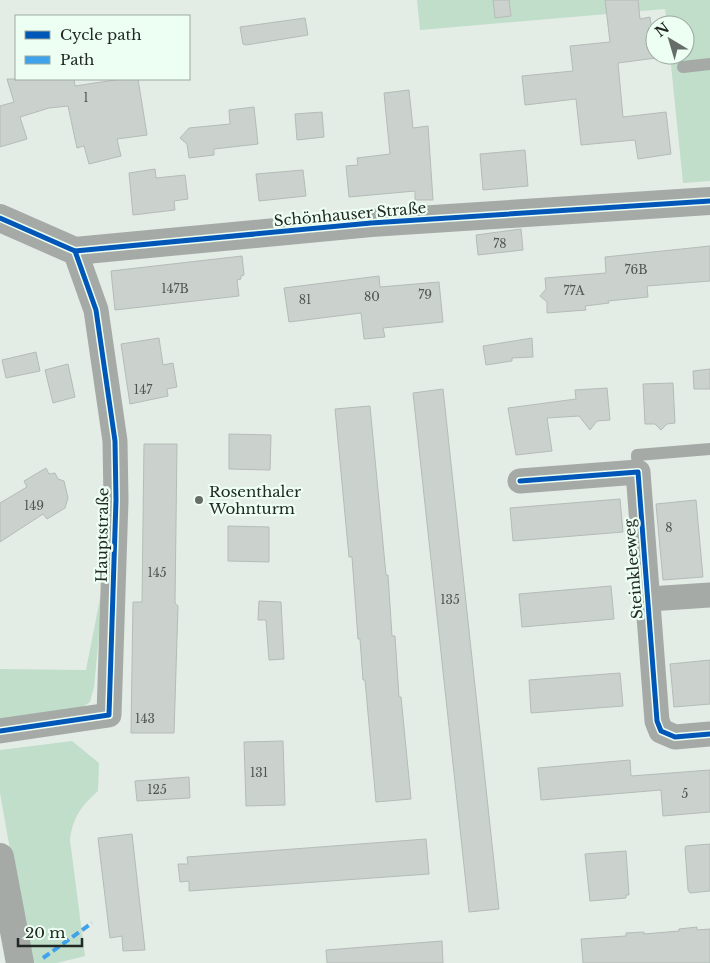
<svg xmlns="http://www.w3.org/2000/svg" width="710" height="963" font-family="'Libre Baskerville',serif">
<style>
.green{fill:#c0deca}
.building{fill:#cbd2cd;stroke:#b5bcb7}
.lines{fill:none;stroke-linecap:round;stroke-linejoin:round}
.service{stroke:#a5aaa6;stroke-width:12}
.minor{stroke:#a5aaa6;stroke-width:25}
.tertiary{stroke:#a5aaa6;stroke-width:28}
.quiet{stroke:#3ea3eb;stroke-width:4;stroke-dasharray:8 4;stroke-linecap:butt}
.cycleway-casing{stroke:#edfef2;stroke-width:8}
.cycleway{stroke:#0057b8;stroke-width:5}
.poi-dot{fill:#666d68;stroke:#edfef2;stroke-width:2}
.labels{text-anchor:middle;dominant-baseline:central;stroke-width:4.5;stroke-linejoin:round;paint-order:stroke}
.number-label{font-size:12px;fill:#4f5651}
.street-label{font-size:15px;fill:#222924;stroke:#edfef2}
.poi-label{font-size:15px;fill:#222924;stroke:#edfef2;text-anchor:start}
</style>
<rect width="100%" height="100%" fill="#e4ece6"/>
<g class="green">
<polygon points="417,0 710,0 710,181 683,183 670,55 685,55 685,25 667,25 665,9 420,30"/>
<polygon points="105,573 94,687 90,702 81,708 0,721 0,669 86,670"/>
<path d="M72,741l27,22 -1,28c-16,14 -26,27 -28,49l15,116 -28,7h-27l-30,-170v-43z"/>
</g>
<g class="building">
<polygon points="493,0 509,0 511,16 495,18"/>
<polygon points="605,0 638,0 640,19 650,17 656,58 618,63 623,117 666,112 671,154 638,159 635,140 581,145 576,99 525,105 522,76 573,71 570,46 610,42"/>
<polygon points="305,18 308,35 246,45 243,44 240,27"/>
<polygon points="7,79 74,79 75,86 121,79 138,79 147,135 117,139 121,156 89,164 84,146 77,148 68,106 49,108 20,117 27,139 0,147 0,106 14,102"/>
<polygon points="409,90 413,128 428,126 433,200 415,200 415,191 349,197 346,166 358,165 357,158 390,154 384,93"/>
<polygon points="254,107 258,144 214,149 214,155 189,158 187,144 180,138 189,128 230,124 229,110"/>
<polygon points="322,112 324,137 297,140 295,114"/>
<polygon points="525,150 528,186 483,190 480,154"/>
<polygon points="155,169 156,178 185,175 188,199 174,201 175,210 133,215 129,173"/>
<polygon points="303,170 306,196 259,201 256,174"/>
<polygon points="521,229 523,250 478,255 476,235"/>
<polygon points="710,246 710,281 647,286 648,297 608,301 609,303 585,306 586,310 547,313 547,302 540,296 546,289 545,278 606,273 605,257"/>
<polygon points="242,256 244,275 241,276 241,279 237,280 239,296 115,310 111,271"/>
<polygon points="379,276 380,287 439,282 443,322 383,328 385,337 364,339 361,313 289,322 284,288"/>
<polygon points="159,338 163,365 173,363 177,387 167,389 168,396 130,404 121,344"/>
<polygon points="532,338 533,357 512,358 512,361 486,365 483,346"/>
<polygon points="36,352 40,371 6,378 2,360"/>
<polygon points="68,364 75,397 53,403 45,370"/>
<polygon points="710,369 710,389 694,389 693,371"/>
<polygon points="673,383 675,423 667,424 661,430 655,424 645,424 643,384"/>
<polygon points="607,388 610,420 597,421 590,430 579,416 547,418 552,451 516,455 508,408 576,399 575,390"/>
<polygon points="443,389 499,909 469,912 413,393"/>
<polygon points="370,406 386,575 388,575 392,636 395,636 399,697 401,697 411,799 376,802 365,680 363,680 360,639 358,639 352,557 349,557 335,409"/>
<polygon points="229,434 271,435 270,470 229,469"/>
<polygon points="144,444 177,444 175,603 178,606 174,733 131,733 133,602 142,602"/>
<polygon points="46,468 49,474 55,473 58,479 64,481 68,498 65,508 47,519 43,514 0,542 0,503 27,487 24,481"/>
<polygon points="620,499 623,532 513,541 510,508"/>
<polygon points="696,500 703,577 663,580 656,504"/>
<polygon points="228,526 269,527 269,562 228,561"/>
<polygon points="611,586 614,619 522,627 519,594"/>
<polygon points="259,601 281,602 284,659 269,660 266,620 258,620"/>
<polygon points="710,660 710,704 674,707 670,664"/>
<polygon points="620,673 623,706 531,713 529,680"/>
<polygon points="283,741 285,805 246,806 244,742"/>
<polygon points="630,760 631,776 710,770 710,812 663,816 661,790 541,800 538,768"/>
<polygon points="189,777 190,798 137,801 135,781"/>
<polygon points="132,834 145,950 123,951 122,936 110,938 98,838"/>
<polygon points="426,839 429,874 189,891 189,881 180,882 178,864 188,864 187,857"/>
<polygon points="710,844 710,891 690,893 688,890 685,848 686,846"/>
<polygon points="626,851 629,895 626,895 626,898 590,901 585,854"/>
<polygon points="697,927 697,930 710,929 710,963 583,963 581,939 626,936 626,933 644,932 644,934 679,931 679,929"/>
<polygon points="442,941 443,963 327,963 326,950"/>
</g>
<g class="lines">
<g class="service">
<polyline points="683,67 710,64"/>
<polyline points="638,472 637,455 710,449"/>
</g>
<g class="minor">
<polyline points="520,481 638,472 657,721 661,731 675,737 710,734"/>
<polyline points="649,599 710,595"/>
<polyline points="0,731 109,715 116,500 115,441 96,310 75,251"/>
</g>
<g class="tertiary">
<polyline points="0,218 75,251 371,223 710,201"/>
<polyline points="0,857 20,963"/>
</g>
<polyline class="quiet" points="43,958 92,923"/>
<g class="cycleway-casing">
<g id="cycleway">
<polyline points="0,218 75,251 371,223 710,201"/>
<polyline points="520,481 638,472 657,721 661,731 675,737 710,734"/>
<polyline points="0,731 109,715 116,500 115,441 96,310 75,251"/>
</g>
</g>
<use href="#cycleway" class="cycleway"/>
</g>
<circle class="poi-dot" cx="199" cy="500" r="5"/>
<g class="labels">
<g class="number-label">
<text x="86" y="97">1</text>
<text x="500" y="243">78</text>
<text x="636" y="269">76B</text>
<text x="175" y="288">147B</text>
<text x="574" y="290">77A</text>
<text x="425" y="294">79</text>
<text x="372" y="296">80</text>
<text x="305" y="299">81</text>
<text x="143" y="389">147</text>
<text x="34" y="505">149</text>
<text x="669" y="527">8</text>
<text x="157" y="572">145</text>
<text x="450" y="599">135</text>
<text x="145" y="718">143</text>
<text x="259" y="772">131</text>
<text x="157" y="789">125</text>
<text x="685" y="793">5</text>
</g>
<g class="street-label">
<text transform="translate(350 214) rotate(-5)">Schönhauser Straße</text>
<text transform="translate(102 535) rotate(-89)">Hauptstraße</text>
<text transform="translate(633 569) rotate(-95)">Steinkleeweg</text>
</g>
<g class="poi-label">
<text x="209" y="491">Rosenthaler<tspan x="209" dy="17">Wohnturm</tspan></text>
</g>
</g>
<rect x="15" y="15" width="175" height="65" fill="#edfef2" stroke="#9ca9a0"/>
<rect x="25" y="31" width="25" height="8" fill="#0057b8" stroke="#9ca9a0"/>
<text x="60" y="40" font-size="15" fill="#222924">Cycle path</text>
<rect x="25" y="56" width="25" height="8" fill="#3ea3eb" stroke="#9ca9a0"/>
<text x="60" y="65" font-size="15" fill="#222924">Path</text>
<g transform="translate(670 40) rotate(322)"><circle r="24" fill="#edfef2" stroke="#9ca9a0"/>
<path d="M0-4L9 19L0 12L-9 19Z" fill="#666d68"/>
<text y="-8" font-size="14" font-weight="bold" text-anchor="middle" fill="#222924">N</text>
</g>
<path d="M18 938v8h64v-8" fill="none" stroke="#222924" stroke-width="2.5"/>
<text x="25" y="938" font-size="15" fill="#222924" stroke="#edfef2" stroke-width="4" paint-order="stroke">20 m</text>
</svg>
